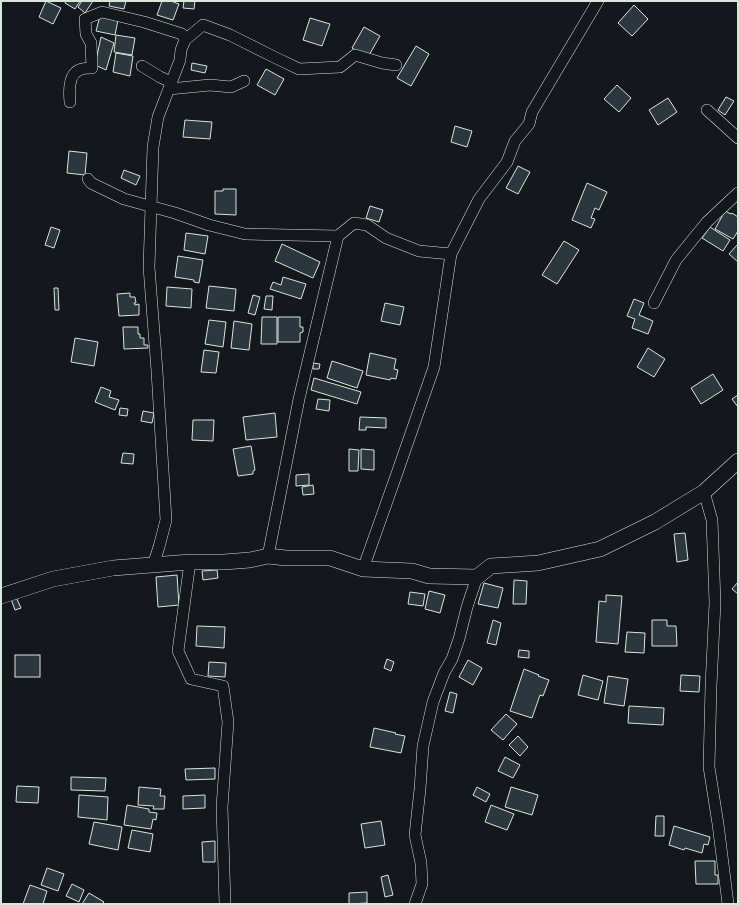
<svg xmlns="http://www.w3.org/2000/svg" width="739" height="905" font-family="'DM Sans',sans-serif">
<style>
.building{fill:#2c363c;stroke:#d8e6dc}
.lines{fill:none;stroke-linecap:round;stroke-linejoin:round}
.street-casing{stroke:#d8e6dc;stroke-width:12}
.secondary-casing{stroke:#d8e6dc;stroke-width:16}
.street{stroke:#14181c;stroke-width:11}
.secondary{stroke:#14181c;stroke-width:15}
</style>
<rect width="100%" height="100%" fill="#14181c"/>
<g class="building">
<polygon points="46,1 61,8 53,24 39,17"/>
<polygon points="66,1 80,1 75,9 65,3"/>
<polygon points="82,1 93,1 85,13 78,7"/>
<polygon points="110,1 126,1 124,9 109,6"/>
<polygon points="162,1 171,1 179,4 173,20 157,15"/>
<polygon points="184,1 195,1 194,9 183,8"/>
<polygon points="634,5 648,19 632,36 618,23"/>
<polygon points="100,16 118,20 115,35 96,31"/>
<polygon points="310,18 330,24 322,46 303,40"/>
<polygon points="364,27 380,36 368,57 352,48"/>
<polygon points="116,35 135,38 132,55 114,52"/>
<polygon points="101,37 114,43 106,70 95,65"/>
<polygon points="416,46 429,54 411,86 397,78"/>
<polygon points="116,53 133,56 130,76 113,72"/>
<polygon points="192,63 207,66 205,73 191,70"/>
<polygon points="266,69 284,79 275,95 257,85"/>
<polygon points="617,85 631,98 619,112 604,99"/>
<polygon points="726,97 734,101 725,115 718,110"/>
<polygon points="668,98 677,112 658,125 649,110"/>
<polygon points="185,120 212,122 210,139 183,137"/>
<polygon points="455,126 472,131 467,147 451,142"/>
<polygon points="69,151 87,153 85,175 67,173"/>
<polygon points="518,166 530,172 518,194 506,188"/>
<polygon points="124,170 140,176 136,185 121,178"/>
<polygon points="587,183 607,192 599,210 595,208 591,218 595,219 591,228 572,220"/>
<polygon points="223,189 236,189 236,215 215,214 215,191 223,191"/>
<polygon points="370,206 383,210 379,222 366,218"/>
<polygon points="725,211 731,214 732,213 738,217 738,231 733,239 715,229"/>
<polygon points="51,227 60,230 54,248 45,245"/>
<polygon points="710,227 730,240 723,251 702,238"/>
<polygon points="186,233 208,236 205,254 184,250"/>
<polygon points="564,241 579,250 557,284 542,275"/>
<polygon points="282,244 320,262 313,278 275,261"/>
<polygon points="738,244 738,262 729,254"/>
<polygon points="178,256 203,260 199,283 194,282 194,280 175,277"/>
<polygon points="283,277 306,284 301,299 270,289 273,282 281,285"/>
<polygon points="209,286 236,289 234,311 206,308"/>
<polygon points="167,287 192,289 191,308 166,306"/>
<polygon points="54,288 58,288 59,310 55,310"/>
<polygon points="130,293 130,297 135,297 136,303 134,303 135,305 139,304 139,315 119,316 117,294"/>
<polygon points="253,295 260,297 255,315 248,313"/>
<polygon points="266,296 273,296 272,310 264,309"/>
<polygon points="634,299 644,303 639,315 653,321 648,334 632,328 635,319 627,316"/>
<polygon points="385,303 404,307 400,325 381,321"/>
<polygon points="262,317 277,317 277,344 261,344"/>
<polygon points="278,317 300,317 300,327 303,327 303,332 300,333 300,342 278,342"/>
<polygon points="209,320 226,322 223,347 205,344"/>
<polygon points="234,321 252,324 249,350 231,348"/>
<polygon points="123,327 138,327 138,334 140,334 140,338 144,338 144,345 148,345 148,348 124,349"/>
<polygon points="75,338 98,342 94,366 71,362"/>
<polygon points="648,348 665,359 654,377 637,367"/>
<polygon points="204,350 219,352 216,373 201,372"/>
<polygon points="370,353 396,359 394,369 398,370 396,379 391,378 390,380 366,375"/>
<polygon points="332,361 363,371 357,388 327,378"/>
<polygon points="313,363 320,364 319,369 313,369"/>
<polygon points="713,374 723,390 701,404 691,388"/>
<polygon points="314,378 361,392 357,404 311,390"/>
<polygon points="101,387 111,391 109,397 119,400 115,410 95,402"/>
<polygon points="738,395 738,407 732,399"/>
<polygon points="318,399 330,400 329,411 316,409"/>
<polygon points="120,408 128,409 127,416 119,415"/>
<polygon points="143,411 154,413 152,423 141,421"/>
<polygon points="275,413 277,437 246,440 243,417"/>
<polygon points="360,417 386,418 386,428 366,427 366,430 359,430"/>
<polygon points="193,420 214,420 213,441 192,440"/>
<polygon points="251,446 255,470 253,471 253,474 238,476 233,449"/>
<polygon points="349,449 359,450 358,471 349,471"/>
<polygon points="361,449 374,450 374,470 361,469"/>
<polygon points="123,453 134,454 133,464 121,463"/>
<polygon points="309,474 309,485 296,486 296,475"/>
<polygon points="313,485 314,494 303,495 302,487"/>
<polygon points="685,533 688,560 677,562 674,534"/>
<polygon points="217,570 218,578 203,580 202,571"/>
<polygon points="177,575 179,605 158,607 156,577"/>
<polygon points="514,580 527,581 526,604 513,604"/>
<polygon points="738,582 738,594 732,589"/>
<polygon points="484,583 503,588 498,608 478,604"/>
<polygon points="429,591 445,595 440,613 425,609"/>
<polygon points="410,592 425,594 423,606 408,604"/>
<polygon points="606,595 622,596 618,644 596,642 599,601 606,602"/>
<polygon points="16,597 21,608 15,610 11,599"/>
<polygon points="493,620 501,623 496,645 487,643"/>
<polygon points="652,620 667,620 667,626 676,626 677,646 652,646"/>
<polygon points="197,626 225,627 224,648 196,646"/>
<polygon points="627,632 645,633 644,653 625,652"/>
<polygon points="519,650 529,651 529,658 518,657"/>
<rect x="15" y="655" width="25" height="22"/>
<polygon points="387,659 394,662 391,671 384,668"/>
<polygon points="468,660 482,668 473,685 459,677"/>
<polygon points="209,662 226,663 225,677 208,676"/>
<polygon points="524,669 539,675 538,676 549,680 543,696 540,695 532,718 510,711"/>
<polygon points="583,675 603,681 598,700 578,695"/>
<polygon points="681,675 700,676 699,692 680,691"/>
<polygon points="608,676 628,679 624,706 604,703"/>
<polygon points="450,692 457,694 453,713 445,711"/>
<polygon points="629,706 664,708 663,725 628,723"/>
<polygon points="506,714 517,724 503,740 491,730"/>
<polygon points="374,728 396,733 395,734 405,736 401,753 370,747"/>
<polygon points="518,736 528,747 520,756 509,745"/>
<polygon points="505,757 520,765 513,778 498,771"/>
<polygon points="215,768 215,779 186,780 185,769"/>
<polygon points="71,777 106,778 105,791 71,790"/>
<polygon points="17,786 39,787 38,803 16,802"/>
<polygon points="139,787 161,789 160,796 165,796 164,809 153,809 154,806 138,805"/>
<polygon points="477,787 490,794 486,802 473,795"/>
<polygon points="511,787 538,795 532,815 505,807"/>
<polygon points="79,795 108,797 107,820 78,817"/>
<polygon points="205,795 205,808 183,809 183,796"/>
<polygon points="127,805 149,809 149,812 157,813 156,820 153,819 151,829 124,825"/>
<polygon points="491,805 514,814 507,830 485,822"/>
<polygon points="656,816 664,816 664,836 655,836"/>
<polygon points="381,821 385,845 365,848 361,824"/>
<polygon points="94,822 122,827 118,850 89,844"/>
<polygon points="674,826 710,837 708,845 704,844 702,853 685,848 684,850 669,845"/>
<polygon points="132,830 153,834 150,852 128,848"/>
<polygon points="215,841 215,862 203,862 202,842"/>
<polygon points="695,861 715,861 715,875 718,875 718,884 696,884"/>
<polygon points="47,868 64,874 58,891 41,885"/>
<polygon points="388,875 393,895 385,897 381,877"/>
<polygon points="72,884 84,890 79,902 66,896"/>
<polygon points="30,885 47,891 43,904 23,904"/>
<polygon points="367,892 367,903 349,904 349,893"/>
<polygon points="89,893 104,902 102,904 82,904"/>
</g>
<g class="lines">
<g class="street-casing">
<g id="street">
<polyline points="185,40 203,25 230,35 276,58 299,69 340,67 355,55 382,63 396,65"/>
<polyline points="142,66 160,77 171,82"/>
<polyline points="169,89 210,85 231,87 244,81"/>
<path d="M70,102c-1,-10 -2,-27 9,-32 4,-2 9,-2 13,-2l-1,-25 -5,-9 -1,-15 17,-7 42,10 38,12 3,6 -4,10 -1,10 -22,57 -5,30 -4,120 8,104 9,149 -7,27 -6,18"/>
<polyline points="707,110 738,138"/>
<polyline points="88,179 91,183 124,199 175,213 209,225 245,234 338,236 354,223 367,225 386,238 419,251 451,254"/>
<polyline points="654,303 676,260 707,222 738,193"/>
<polyline points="704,492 712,520 715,603 711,686 709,767 718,824 728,904"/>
<polyline points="268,556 299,399 338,236"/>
<polyline points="190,562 178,651 191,679 223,686 228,722 222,807 225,904"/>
<polyline points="363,569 396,476 434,367 451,254 479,199 507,162 515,141 529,124 532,112 598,1"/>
<polyline points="415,904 422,884 421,863 415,835 420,789 423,746 433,702 444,673 452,659 459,639 467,607 477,577"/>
</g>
</g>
<g class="secondary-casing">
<polyline id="secondary" points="1,596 53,579 113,568 190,562 224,562 250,560 268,556 286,558 330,558 363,569 412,571 429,576 477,577 491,566 538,563 600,549 655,522 704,492 738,461"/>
</g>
<use href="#street" class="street"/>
<use href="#secondary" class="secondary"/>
</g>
<rect width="739" height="905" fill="none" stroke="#d8e6dc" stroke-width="4"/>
</svg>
